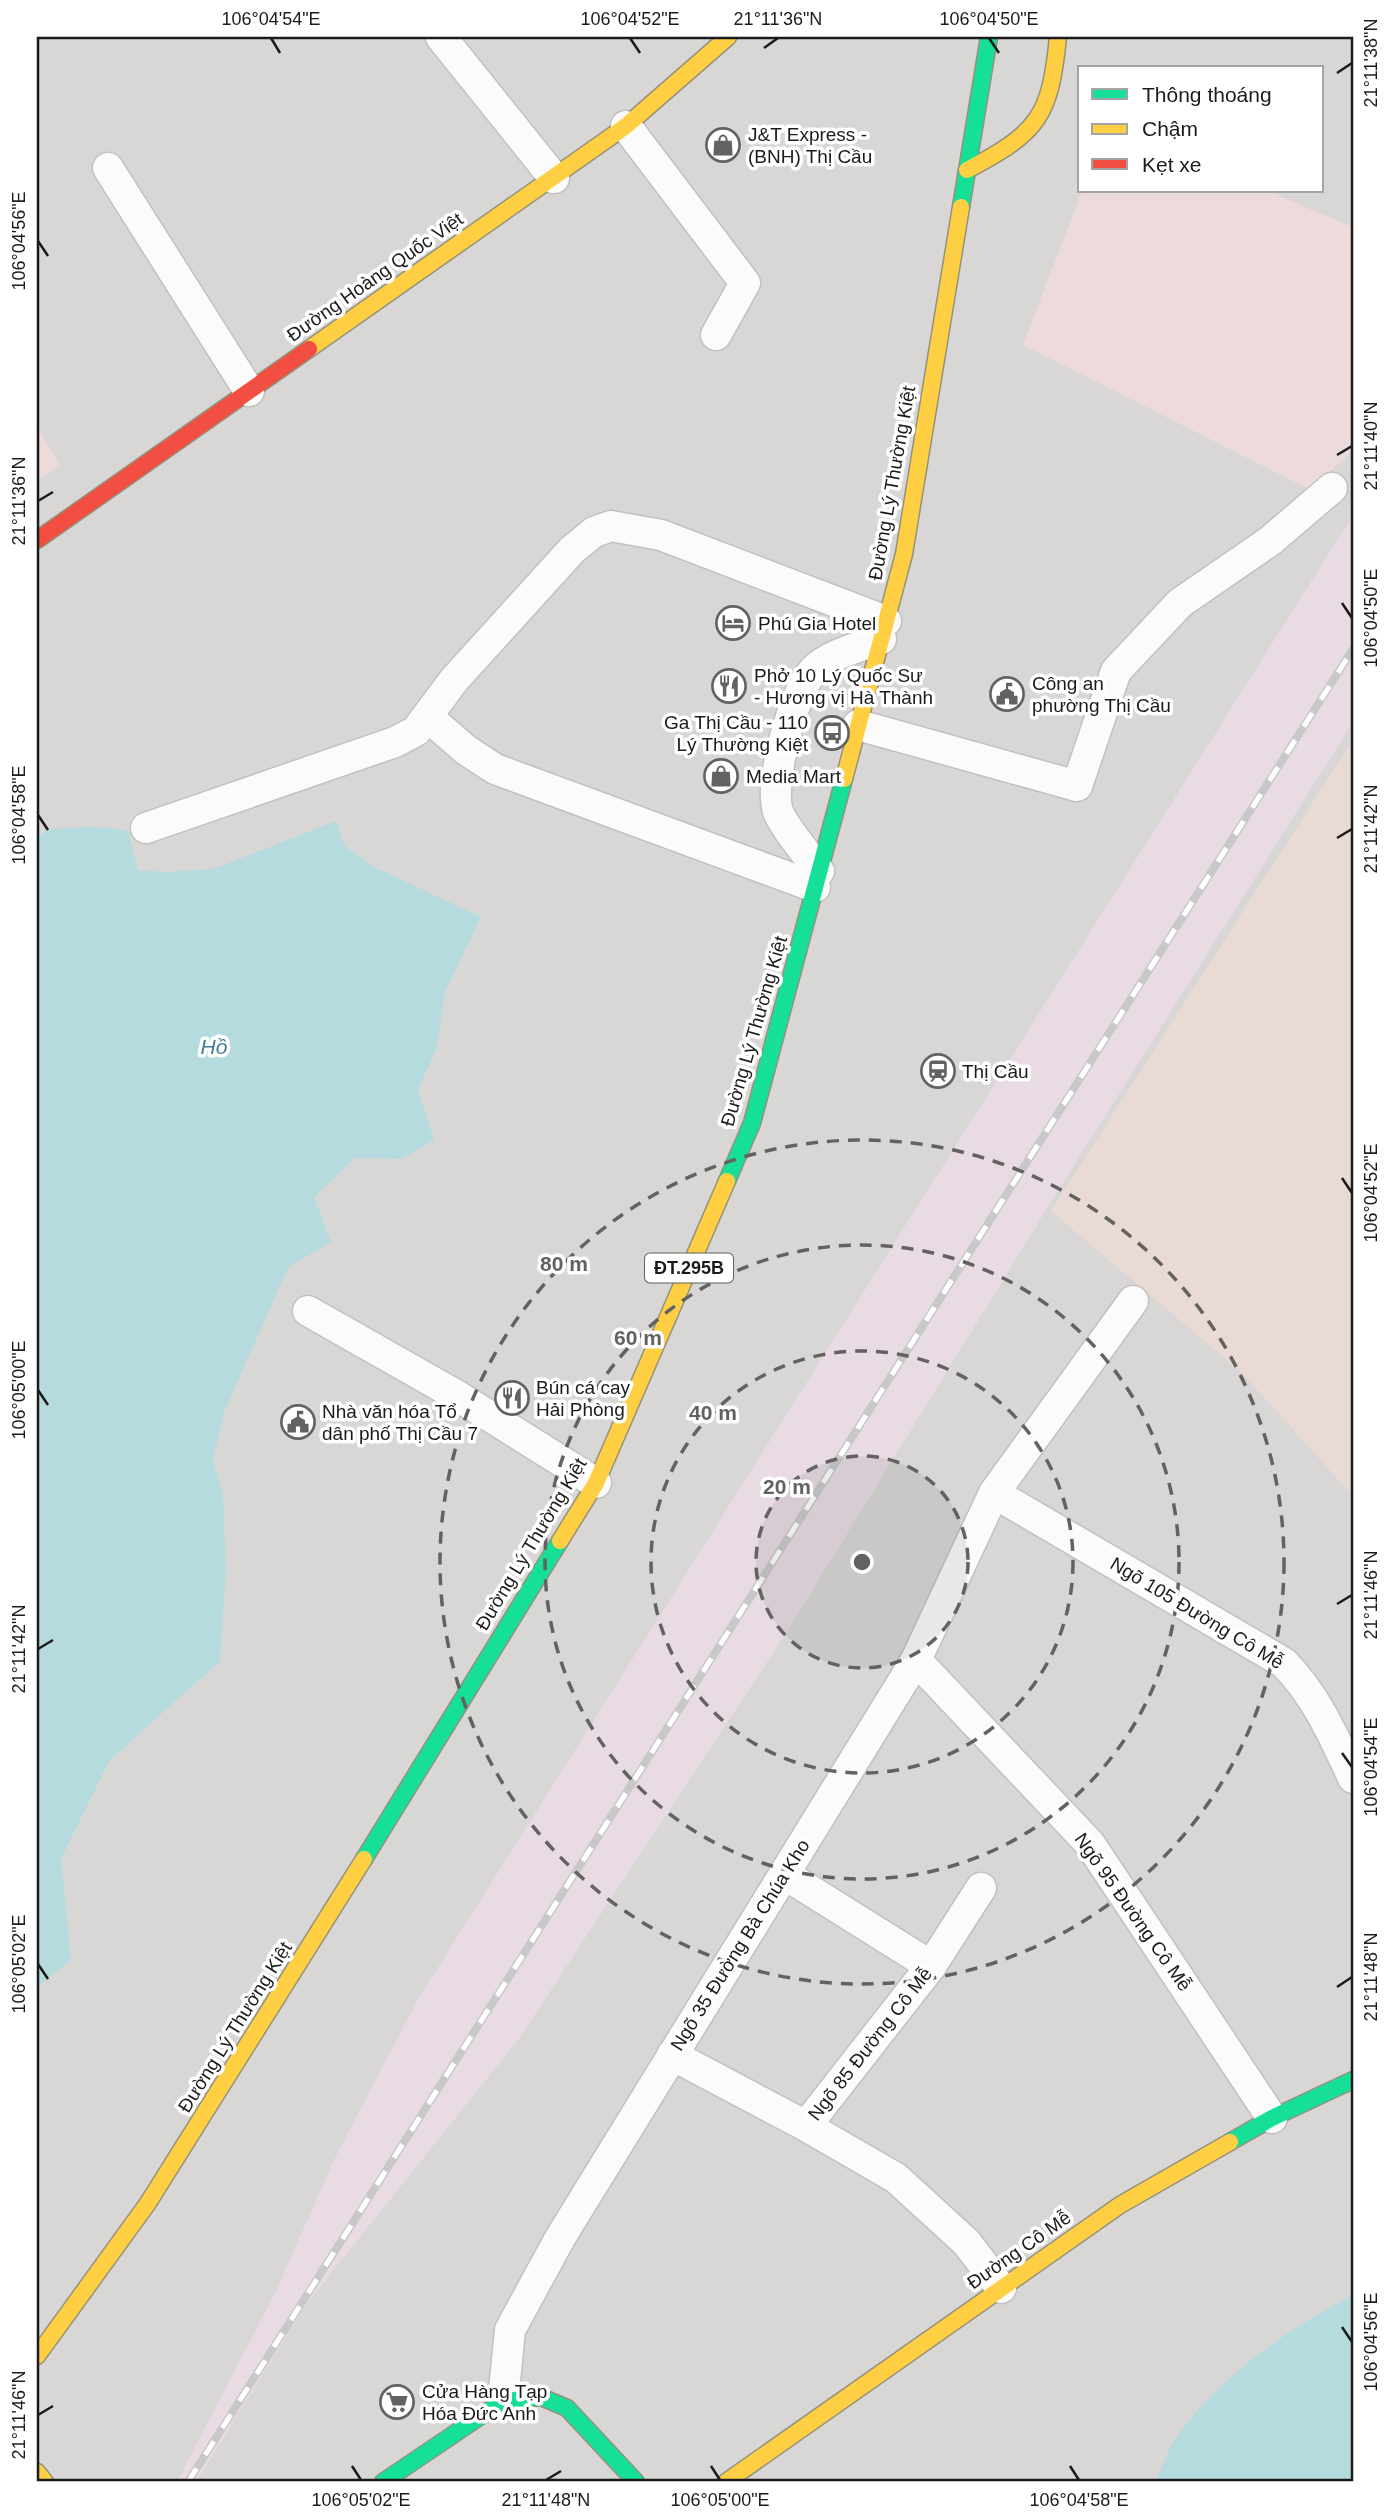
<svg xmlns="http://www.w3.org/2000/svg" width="1390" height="2519" font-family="Helvetica,sans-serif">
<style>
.residential{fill:#d9d7d5;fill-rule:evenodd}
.commercial{fill:#eddada}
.industrial{fill:#e8dbe4}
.military{fill:#e9dad6}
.water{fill:#b6dbde}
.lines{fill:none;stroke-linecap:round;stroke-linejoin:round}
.street-casing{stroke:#c2c1bf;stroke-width:33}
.fast-casing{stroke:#94927c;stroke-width:19}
.slow-casing{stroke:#94927c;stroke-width:19}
.jam-casing{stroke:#94927c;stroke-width:19}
.street{stroke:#fcfbfb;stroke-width:30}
.fast{stroke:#16e098;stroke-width:16}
.slow{stroke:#ffcf43;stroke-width:16}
.jam{stroke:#f24e42;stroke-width:16}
.rail-casing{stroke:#c9c8c8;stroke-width:8}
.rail{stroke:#fff;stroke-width:5;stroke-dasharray:16;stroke-linecap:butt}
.ticks{fill:none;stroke:#1b1b1b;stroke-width:2.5}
.ring{fill:none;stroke:#636261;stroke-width:3.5;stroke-dasharray:12 9}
.labels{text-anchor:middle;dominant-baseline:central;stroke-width:7;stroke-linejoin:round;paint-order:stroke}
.shield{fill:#fff;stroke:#5f5f5f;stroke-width:2}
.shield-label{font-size:18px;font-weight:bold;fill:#1b1b1b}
.poi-label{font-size:19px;fill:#1b1b1b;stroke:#fff;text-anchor:start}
.street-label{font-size:19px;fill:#1b1b1b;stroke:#fff}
.water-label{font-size:21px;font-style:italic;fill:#427a9c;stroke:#fff}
.centre{fill:#636261;stroke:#fff;stroke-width:3.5}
.ring-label{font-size:21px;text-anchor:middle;font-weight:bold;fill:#636261;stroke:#fff;stroke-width:7;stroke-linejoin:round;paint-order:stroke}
.neatline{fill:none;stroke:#1b1b1b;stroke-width:2.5}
.ticks-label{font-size:18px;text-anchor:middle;fill:#1b1b1b}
</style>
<rect width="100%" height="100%" fill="#eae7e3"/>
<path class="residential" d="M37,37h1316v2445h-1316zM1080,68h242v123h-242z"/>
<g class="commercial">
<polygon points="1082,191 1267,191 1353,227 1353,451 1309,489 1023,345"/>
<polygon points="37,426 60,465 37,481"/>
</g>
<polygon class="industrial" points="1353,515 1353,722 1051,1202 786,1633 518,2040 307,2303 196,2482 177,2482 275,2293 335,2158 417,2001"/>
<polygon class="military" points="1353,740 1353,1496 1242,1373 1051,1211"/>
<g class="water">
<path d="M336,821l9,25 25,19 111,52 -36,75 -8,55 -19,43 16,50 -32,19 -47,-1 -41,39 17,45 -43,26 -63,142 -12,50 10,35 3,76 -6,90 -111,100 -48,98 10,101 -34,27v-1147l8,-10c29,-3 54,-5 83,1l10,39 31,2 47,-4z"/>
<path d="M1353,2295v187h-197c5,-12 10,-27 17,-39 40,-62 115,-115 180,-148z"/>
</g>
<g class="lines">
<g class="street-casing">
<g id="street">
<polyline points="441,37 554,178"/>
<polyline points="626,126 745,283 716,335"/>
<polyline points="108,168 249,391"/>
<polyline points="428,717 466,750 495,769 815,887"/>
<polyline points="858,725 1077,786 1116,671 1180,603 1270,541 1332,488"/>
<polyline points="146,828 395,742 416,731 454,680 572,550 594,532 611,526 661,535 886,621"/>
<path d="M819,871c-12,-18 -31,-38 -40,-57 -12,-27 14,-121 34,-143 16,-17 47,-24 68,-32"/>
<polyline points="308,1311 456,1395 596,1483"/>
<path d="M994,1493l290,170c33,34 49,72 69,115"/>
<polyline points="916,1660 1090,1844 1272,2118"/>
<polyline points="784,1874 931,1966"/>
<polyline points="981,1888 931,1966 806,2126 896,2178 967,2243 1001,2288"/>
<polyline points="672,2055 806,2126"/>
<polyline points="503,2401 510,2330 560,2238 916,1660 994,1493 1133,1301"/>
</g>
</g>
<g class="fast-casing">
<g id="fast">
<polyline points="961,207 989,37"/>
<polyline points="727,1181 752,1123 844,779"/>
<polyline points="364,1859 560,1541"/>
<polyline points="1230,2142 1272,2118 1353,2080"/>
<polyline points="383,2482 503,2401 541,2397 567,2408 636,2482"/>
</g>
</g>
<g class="slow-casing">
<g id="slow">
<path d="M967,170c72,-38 83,-53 91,-133"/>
<polyline points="309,349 626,126 728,37"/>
<polyline points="844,779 904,554 961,207"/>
<polyline points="560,1541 596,1483 727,1181"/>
<polyline points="37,2356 148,2203 364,1859"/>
<polyline points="37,2472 45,2482"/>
<polyline points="726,2482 1120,2205 1230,2142"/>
</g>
</g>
<g class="jam-casing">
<polyline id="jam" points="37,540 309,349"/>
</g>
<use href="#street" class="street"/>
<use href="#fast" class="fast"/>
<use href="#slow" class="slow"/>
<use href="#jam" class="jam"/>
<g class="rail-casing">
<polyline id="rail" points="188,2482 1353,649"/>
</g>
<use href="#rail" class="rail"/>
</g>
<path class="ticks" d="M271,38l9,15M630,38l10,15M989,38l10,15M764,48l14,-10M1337,73l15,-10M38,241l10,15M1337,455l15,-9M38,501l15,-9M1342,603l10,15M38,815l10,15M1337,838l15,-9M1342,1178l10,15M38,1390l10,15M1337,1604l15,-9M38,1649l15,-9M1342,1753l10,14M38,1964l10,15M1337,1987l15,-10M1342,2327l10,15M38,2415l15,-9M352,2466l9,14M711,2466l9,14M1070,2466l9,14M546,2480l15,-9"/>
<circle cx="862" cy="1562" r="106" fill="#636261" fill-opacity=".12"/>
<g class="ring">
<circle cx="862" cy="1562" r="106"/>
<circle cx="862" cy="1562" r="211"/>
<circle cx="862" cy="1562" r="317"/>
<circle cx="862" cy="1562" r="422"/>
</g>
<defs>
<g id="shop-ring" transform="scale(1.75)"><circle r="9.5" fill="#fff" stroke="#636261" stroke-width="1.5"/><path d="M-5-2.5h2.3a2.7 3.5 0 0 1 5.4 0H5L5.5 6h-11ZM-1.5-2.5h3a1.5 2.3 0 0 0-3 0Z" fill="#636261"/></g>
<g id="hotel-ring" transform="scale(1.75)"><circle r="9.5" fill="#fff" stroke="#636261" stroke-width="1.5"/><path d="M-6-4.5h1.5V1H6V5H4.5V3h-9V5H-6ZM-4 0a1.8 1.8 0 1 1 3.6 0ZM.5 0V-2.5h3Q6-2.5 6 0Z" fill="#636261"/></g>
<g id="restaurant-ring" transform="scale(1.75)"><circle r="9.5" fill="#fff" stroke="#636261" stroke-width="1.5"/><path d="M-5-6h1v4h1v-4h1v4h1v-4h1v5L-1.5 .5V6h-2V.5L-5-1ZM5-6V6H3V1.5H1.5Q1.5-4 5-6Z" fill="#636261"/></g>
<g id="civic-ring" transform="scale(1.75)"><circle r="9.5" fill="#fff" stroke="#636261" stroke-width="1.5"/><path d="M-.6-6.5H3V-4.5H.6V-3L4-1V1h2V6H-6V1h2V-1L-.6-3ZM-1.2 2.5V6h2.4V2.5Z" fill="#636261"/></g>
<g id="bus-ring" transform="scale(1.75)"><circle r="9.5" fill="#fff" stroke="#636261" stroke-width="1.5"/><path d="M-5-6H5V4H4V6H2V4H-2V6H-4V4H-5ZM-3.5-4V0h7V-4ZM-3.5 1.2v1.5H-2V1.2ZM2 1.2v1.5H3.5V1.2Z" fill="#636261"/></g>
<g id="station-ring" transform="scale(1.75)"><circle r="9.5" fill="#fff" stroke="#636261" stroke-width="1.5"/><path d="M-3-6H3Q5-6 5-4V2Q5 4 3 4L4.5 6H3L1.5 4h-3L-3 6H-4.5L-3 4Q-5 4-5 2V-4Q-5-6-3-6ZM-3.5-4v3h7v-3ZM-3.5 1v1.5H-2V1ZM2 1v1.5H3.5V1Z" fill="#636261"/></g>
<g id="supermarket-ring" transform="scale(1.75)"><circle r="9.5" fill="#fff" stroke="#636261" stroke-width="1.5"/><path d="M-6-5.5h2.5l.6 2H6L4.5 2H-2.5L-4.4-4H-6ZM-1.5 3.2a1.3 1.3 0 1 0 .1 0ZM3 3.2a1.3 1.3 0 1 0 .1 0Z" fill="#636261"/></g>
</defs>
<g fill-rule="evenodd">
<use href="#shop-ring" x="723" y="145"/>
<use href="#hotel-ring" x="733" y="623"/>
<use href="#restaurant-ring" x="729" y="686"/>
<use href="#civic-ring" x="1007" y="694"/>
<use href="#bus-ring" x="832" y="733"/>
<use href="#shop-ring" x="721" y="776"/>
<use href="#station-ring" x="938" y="1071"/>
<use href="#restaurant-ring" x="512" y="1398"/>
<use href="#civic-ring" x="298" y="1422"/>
<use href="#supermarket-ring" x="397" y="2402"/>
</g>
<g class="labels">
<rect class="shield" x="645" y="1253.5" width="88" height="29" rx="5"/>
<g class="shield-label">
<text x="689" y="1268">ĐT.295B</text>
</g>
<g class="poi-label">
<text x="748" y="134">J&amp;T Express -<tspan x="748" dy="22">(BNH) Thị Cầu</tspan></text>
<text x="758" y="623">Phú Gia Hotel</text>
<text x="754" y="675">Phở 10 Lý Quốc Sư<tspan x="754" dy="22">- Hương vị Hà Thành</tspan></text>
<text x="1032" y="683">Công an<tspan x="1032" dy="22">phường Thị Cầu</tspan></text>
<text x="808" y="722" text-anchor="end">Ga Thị Cầu - 110<tspan x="808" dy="22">Lý Thường Kiệt</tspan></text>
<text x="746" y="776">Media Mart</text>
<text x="962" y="1071">Thị Cầu</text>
<text x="536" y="1387">Bún cá cay<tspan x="536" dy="22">Hải Phòng</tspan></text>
<text x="322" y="1411">Nhà văn hóa Tổ<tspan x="322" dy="22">dân phố Thị Cầu 7</tspan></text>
<text x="422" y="2391">Cửa Hàng Tạp<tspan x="422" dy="22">Hóa Đức Anh</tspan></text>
</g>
<g class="street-label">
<text transform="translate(375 277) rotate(-35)">Đường Hoàng Quốc Việt</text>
<text transform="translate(892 483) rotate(-80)">Đường Lý Thường Kiệt</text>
<text transform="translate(754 1031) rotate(-74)">Đường Lý Thường Kiệt</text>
<text transform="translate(531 1544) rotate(-59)">Đường Lý Thường Kiệt</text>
<text transform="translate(1197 1613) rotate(31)">Ngõ 105 Đường Cô Mễ</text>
<text transform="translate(1133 1912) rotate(55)">Ngõ 95 Đường Cô Mễ</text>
<text transform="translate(740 1945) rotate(-58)">Ngõ 35 Đường Bà Chúa Kho</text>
<text transform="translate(235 2027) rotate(-58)">Đường Lý Thường Kiệt</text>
<text transform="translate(870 2044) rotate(-52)">Ngõ 85 Đường Cô Mễ</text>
<text transform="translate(1019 2250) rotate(-35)">Đường Cô Mễ</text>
</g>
<g class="water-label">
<text x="214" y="1046">Hồ</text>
</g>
</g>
<circle cx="862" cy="1562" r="10" class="centre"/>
<g class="ring-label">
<text x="564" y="1271">80 m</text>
<text x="638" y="1345">60 m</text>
<text x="713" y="1420">40 m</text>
<text x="787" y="1494">20 m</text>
</g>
<rect width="1390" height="2519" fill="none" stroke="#ffffff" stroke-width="77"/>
<rect x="1078" y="66" width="245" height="126" fill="#ffffff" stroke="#a4a4a4" stroke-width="2"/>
<rect x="1092" y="89" width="35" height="10" fill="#16e098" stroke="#a4a4a4" stroke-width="2"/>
<text x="1142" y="102" font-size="21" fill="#1b1b1b">Thông thoáng</text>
<rect x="1092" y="124" width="35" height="10" fill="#ffcf43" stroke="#a4a4a4" stroke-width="2"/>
<text x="1142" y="136" font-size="21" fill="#1b1b1b">Chậm</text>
<rect x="1092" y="159" width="35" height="10" fill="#f24e42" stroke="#a4a4a4" stroke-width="2"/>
<text x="1142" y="172" font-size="21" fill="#1b1b1b">Kẹt xe</text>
<rect x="38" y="38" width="1314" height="2442" class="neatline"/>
<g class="ticks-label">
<text x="271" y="25">106°04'54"E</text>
<text x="630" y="25">106°04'52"E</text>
<text x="778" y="25">21°11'36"N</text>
<text x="989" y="25">106°04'50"E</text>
<text transform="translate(1371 63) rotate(-90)" y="6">21°11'38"N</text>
<text transform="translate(19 241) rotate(-90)" y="6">106°04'56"E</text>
<text transform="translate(1371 446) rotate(-90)" y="6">21°11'40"N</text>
<text transform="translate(19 501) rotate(-90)" y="6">21°11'36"N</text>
<text transform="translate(1371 618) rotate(-90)" y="6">106°04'50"E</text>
<text transform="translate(19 815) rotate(-90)" y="6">106°04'58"E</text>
<text transform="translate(1371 829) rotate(-90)" y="6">21°11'42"N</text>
<text transform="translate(1371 1193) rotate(-90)" y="6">106°04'52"E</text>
<text transform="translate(19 1390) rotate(-90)" y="6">106°05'00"E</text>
<text transform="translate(1371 1595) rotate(-90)" y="6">21°11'46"N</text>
<text transform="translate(19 1649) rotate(-90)" y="6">21°11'42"N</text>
<text transform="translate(1371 1767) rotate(-90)" y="6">106°04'54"E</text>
<text transform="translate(19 1964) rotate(-90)" y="6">106°05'02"E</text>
<text transform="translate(1371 1977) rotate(-90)" y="6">21°11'48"N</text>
<text transform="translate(1371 2342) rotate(-90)" y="6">106°04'56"E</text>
<text transform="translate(19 2415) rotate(-90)" y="6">21°11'46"N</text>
<text x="361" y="2506">106°05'02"E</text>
<text x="546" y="2506">21°11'48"N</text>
<text x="720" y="2506">106°05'00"E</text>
<text x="1079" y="2506">106°04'58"E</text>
</g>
</svg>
